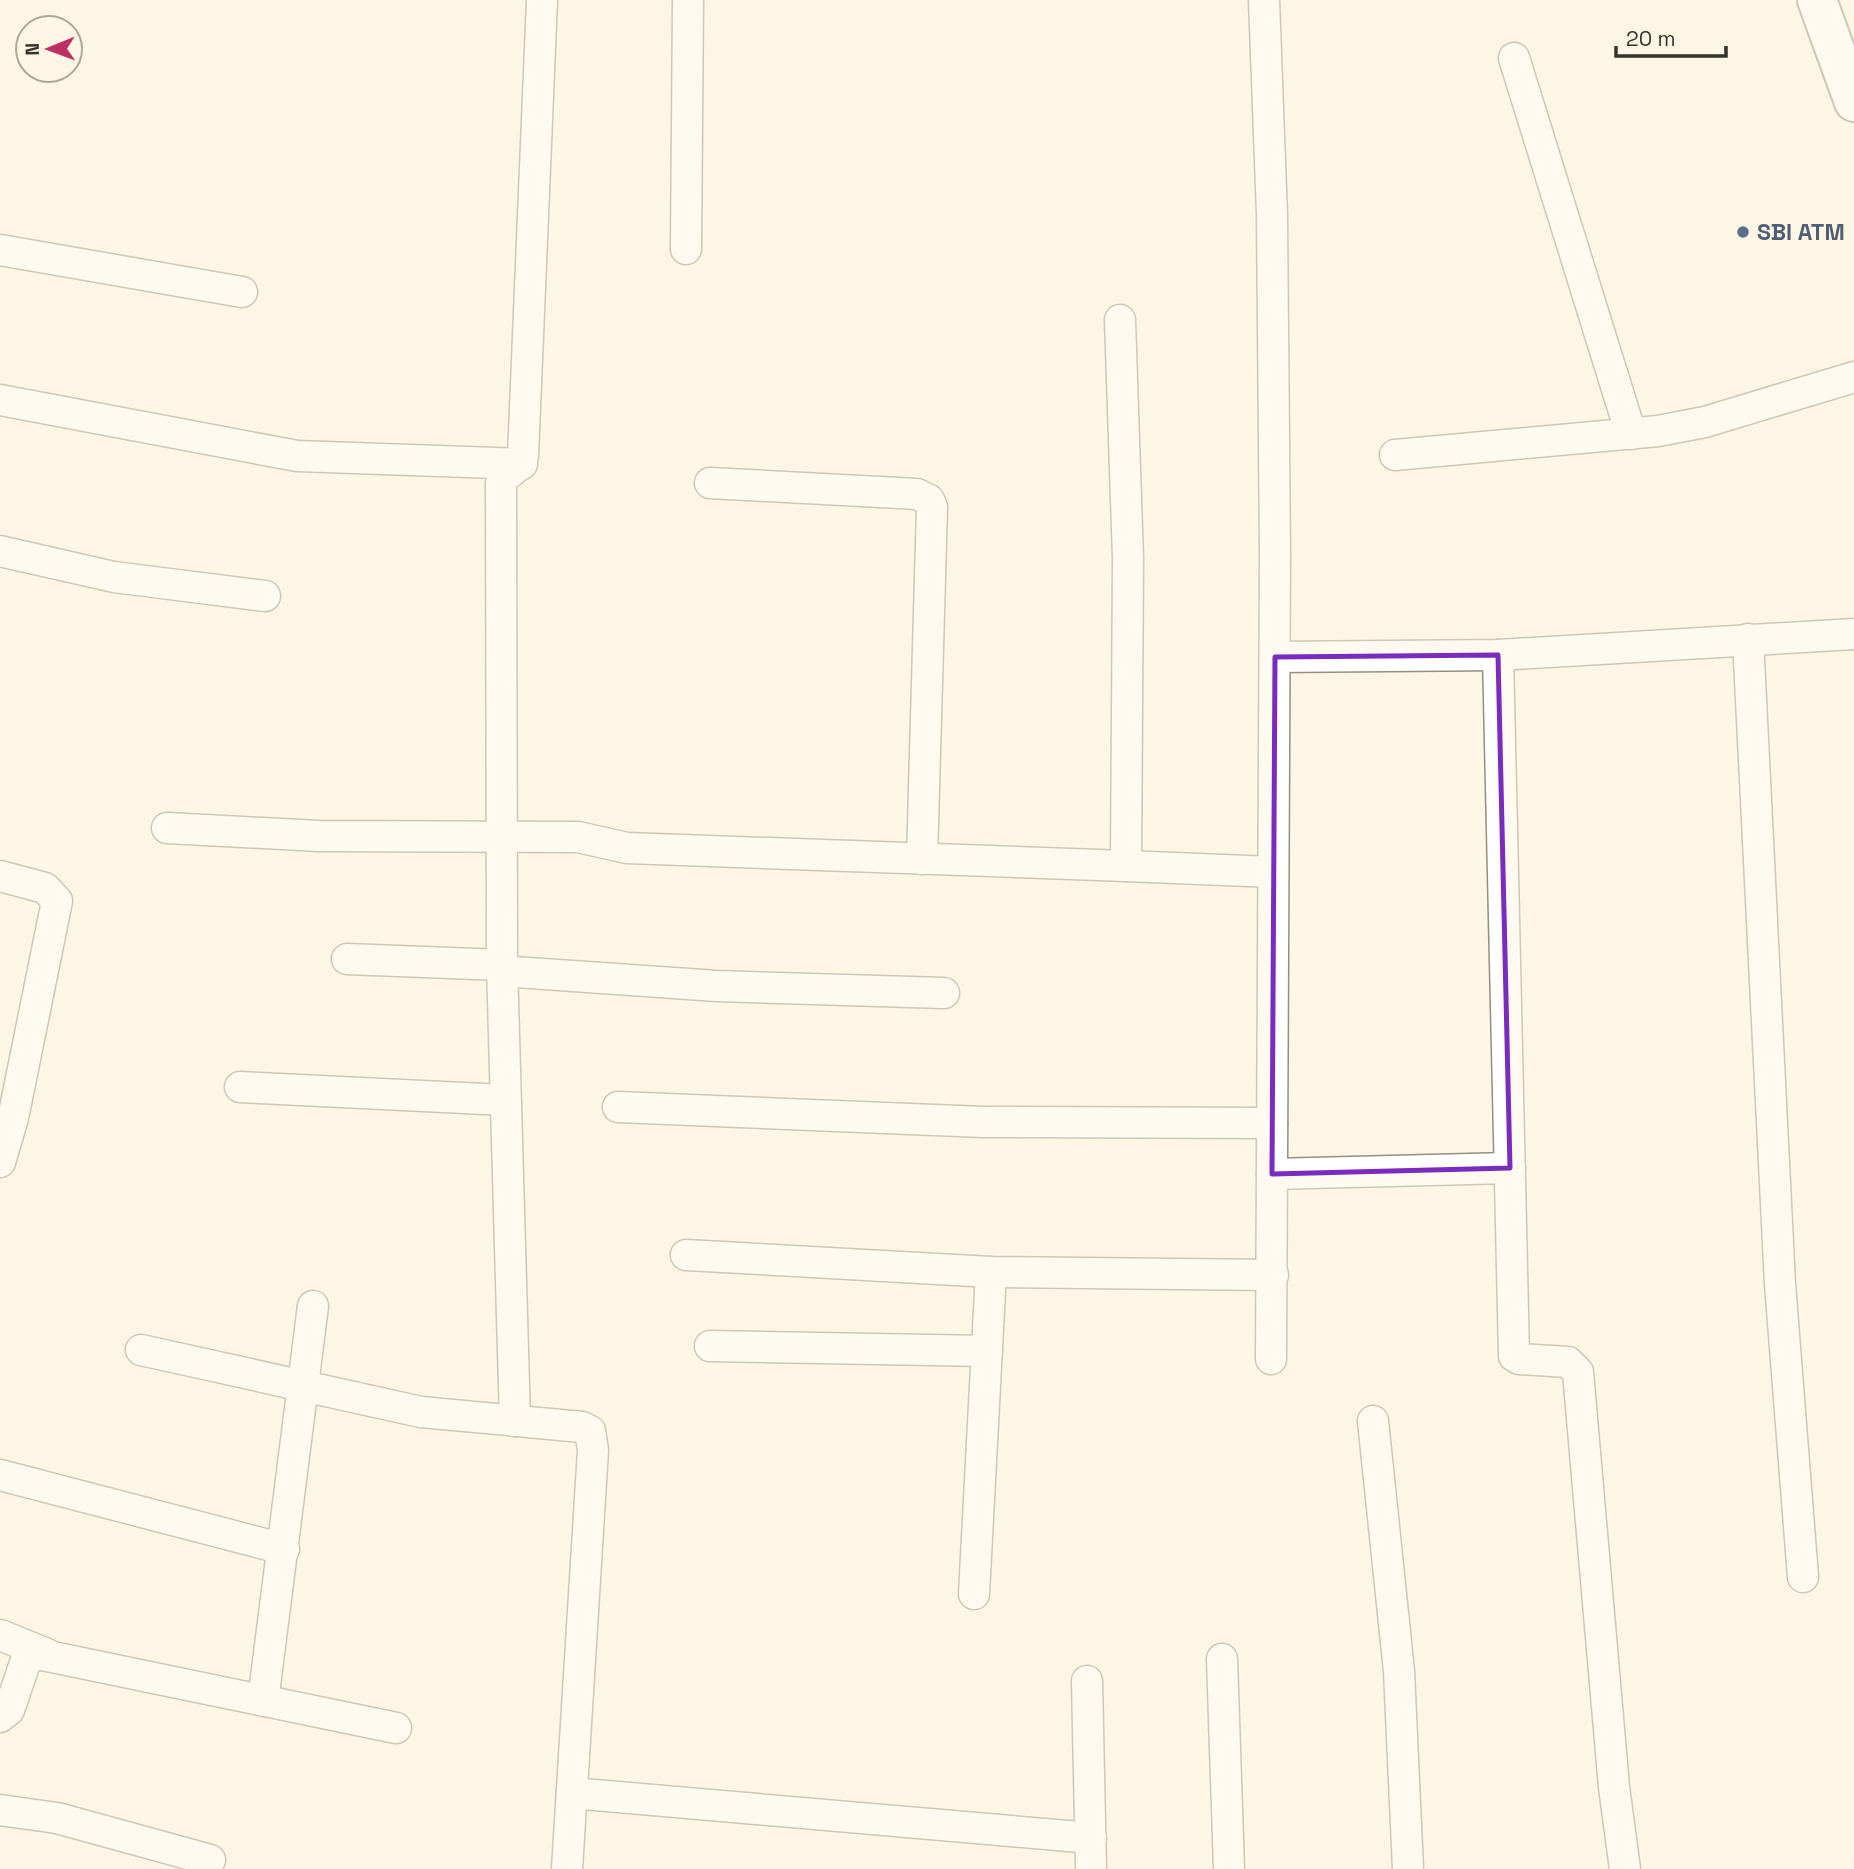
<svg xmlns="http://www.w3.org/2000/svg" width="1854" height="1869" font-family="'Space Grotesk',sans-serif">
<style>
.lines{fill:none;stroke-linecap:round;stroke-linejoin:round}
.minor-casing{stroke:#958f7f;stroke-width:33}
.primary-casing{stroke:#958f7f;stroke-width:42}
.minor{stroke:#fff;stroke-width:30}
.primary{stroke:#fff;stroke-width:38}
.marked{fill:none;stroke:#7b2cbf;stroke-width:5;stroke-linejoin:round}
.service-dot{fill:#5c6f8a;stroke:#fdf6e4;stroke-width:2.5}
.labels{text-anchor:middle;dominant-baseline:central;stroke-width:7;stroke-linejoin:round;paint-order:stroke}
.service-label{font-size:23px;font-weight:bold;fill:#4e5e75;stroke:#fdf6e4;text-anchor:start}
</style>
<rect width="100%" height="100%" fill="#fdf6e4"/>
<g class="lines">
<g class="minor-casing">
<g id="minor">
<polyline points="1264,0 1272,215 1275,555 1271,1359"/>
<polyline points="1514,58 1631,434"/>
<polyline points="686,249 688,0"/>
<polyline points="0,250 242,292"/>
<polyline points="0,400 297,456 522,464"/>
<polyline points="1395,455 1658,431 1705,422 1854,377"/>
<polyline points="710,483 917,494 929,500 932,507 922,859"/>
<polyline points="0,551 114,577 265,596"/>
<polyline points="1748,639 1780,1284 1803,1577"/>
<polyline points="1498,655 1514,1356 1519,1359 1568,1362 1578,1372 1614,1787 1625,1869"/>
<polyline points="1275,657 1498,655 1854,634"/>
<polyline points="167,828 319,836 578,837 627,848 1126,866 1128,559 1120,320"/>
<polyline points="1126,866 1273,872"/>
<polyline points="0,876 45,888 57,901 13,1118 0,1162"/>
<polyline points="347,959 502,965"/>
<polyline points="502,971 717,986 944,993"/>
<polyline points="240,1087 505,1100"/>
<polyline points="618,1107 984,1122 1272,1123"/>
<polyline points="1272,1174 1510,1168"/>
<polyline points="686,1255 991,1272 1273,1275"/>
<polyline points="710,1346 987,1351"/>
<polyline points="141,1350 421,1412 582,1427 590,1431 593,1450 567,1869"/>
<path d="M515,1421l-13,-456 -1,-482c4,-12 19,-12 22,-27l19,-456"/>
<polyline points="1373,1421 1399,1671 1408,1869"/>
<polyline points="0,1475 284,1549"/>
<polyline points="974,1594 991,1272"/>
<polyline points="0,1635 47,1654"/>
<polyline points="1222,1659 1229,1869"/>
<polyline points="1087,1681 1091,1869"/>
<polyline points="263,1701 313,1306"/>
<polyline points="0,1717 9,1710 26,1660 38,1654 396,1728"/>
<polyline points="572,1793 1091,1838"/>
<polyline points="0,1810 57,1818 210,1860"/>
</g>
</g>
<g class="primary-casing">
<polyline id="primary" points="1817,0 1854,102"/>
</g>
<use href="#minor" class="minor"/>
<use href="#primary" class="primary"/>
</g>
<path d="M0 0H1854V1869H0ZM1498,655l12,513 -238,6 3,-517z" fill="#fdf6e4" fill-opacity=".55" fill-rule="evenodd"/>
<path class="marked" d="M1498,655l12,513 -238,6 3,-517z"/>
<circle class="service-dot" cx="1743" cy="232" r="7"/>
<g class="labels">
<g class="service-label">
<text x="1757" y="232">SBI ATM</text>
</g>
</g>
<g transform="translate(49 49) rotate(269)"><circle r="33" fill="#fdf6e4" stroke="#ada89a" stroke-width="2"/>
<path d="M0-5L12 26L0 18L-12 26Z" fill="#bb2f63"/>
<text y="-10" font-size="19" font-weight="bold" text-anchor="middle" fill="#35332c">N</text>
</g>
<path d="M1616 46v10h110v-10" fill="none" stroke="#35332c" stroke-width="3.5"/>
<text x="1626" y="46" font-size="21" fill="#35332c" stroke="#fdf6e4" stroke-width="5" paint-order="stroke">20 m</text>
</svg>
